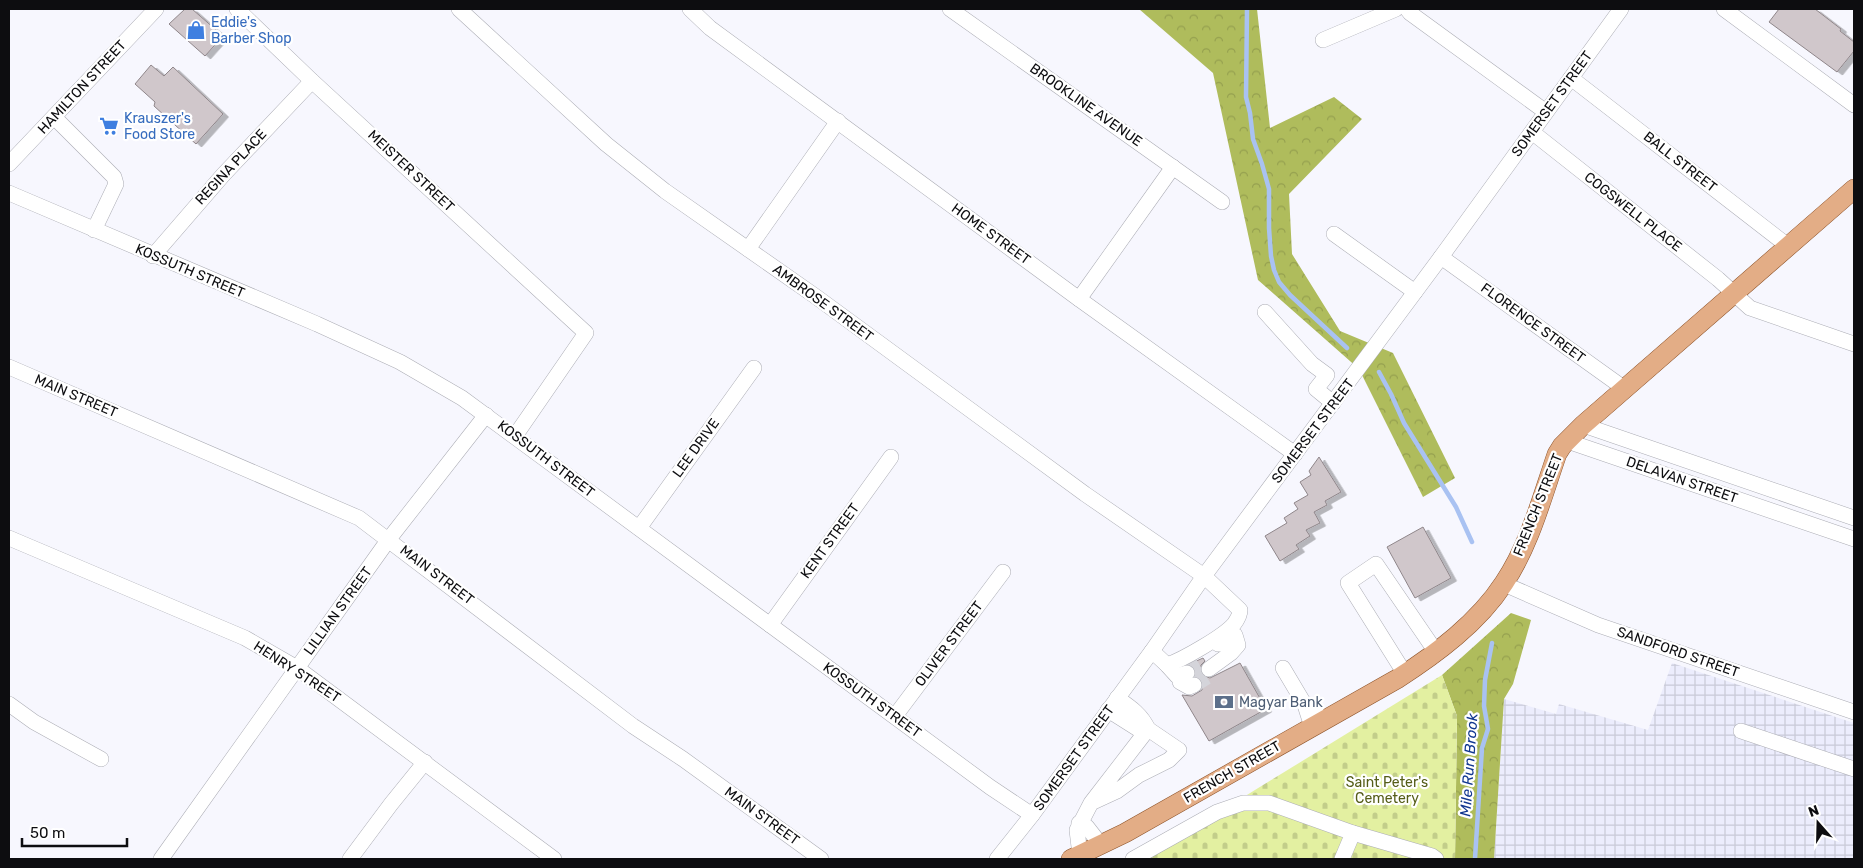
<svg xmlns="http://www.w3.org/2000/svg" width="1863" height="868" font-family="Rubik,sans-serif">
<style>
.industrial{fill:url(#industrial-grid)}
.forest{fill:url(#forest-crowns)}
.cemetery{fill:url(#cemetery-stones)}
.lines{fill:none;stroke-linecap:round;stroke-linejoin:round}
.stream{stroke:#a9c2f2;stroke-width:4.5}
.building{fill:#d0c7cb;stroke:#8f868a;filter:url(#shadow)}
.minor-tunnel{stroke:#d4d4da;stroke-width:15;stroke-dasharray:15 8;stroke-linecap:butt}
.minor-casing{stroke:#acadb5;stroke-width:16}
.major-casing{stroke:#8c5228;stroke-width:20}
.minor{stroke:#fff;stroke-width:15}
.major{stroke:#e3ad86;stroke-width:19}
.labels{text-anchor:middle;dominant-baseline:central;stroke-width:4.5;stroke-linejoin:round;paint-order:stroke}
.shop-label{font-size:14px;fill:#366cbe;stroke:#fff;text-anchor:start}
.street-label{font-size:14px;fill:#0d0d10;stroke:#fff}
.service-label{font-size:14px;fill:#4e5e75;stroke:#fff;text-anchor:start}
.park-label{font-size:14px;fill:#555d18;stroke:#fff}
.water-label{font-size:15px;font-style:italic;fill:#123890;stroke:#fff}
</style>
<defs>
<pattern id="industrial-grid" width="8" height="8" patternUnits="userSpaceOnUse" patternTransform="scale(1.25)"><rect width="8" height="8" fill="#ecedfd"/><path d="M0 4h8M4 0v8" fill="none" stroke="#c9cad8"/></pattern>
<pattern id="forest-crowns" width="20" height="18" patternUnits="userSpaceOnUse" patternTransform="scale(1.25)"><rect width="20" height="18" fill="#afbc5c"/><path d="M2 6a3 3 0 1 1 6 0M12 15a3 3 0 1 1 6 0" fill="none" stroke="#95a04f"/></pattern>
<pattern id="cemetery-stones" width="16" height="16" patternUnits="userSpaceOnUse" patternTransform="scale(1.25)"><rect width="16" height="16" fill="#e3f0a1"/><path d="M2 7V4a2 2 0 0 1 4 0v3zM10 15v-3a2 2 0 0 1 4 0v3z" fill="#c2cd8a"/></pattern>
<filter id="shadow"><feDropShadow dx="5.5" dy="3" stdDeviation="0" flood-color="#0004"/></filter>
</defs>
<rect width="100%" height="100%" fill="#f7f7fe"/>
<polygon class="industrial" points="1672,663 1854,723 1854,859 1494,859 1504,699 1556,714 1559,704 1648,730"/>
<g class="forest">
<polygon points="1139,9 1257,9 1270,128 1334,97 1362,119 1289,194 1292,254 1340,331 1393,353 1455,478 1423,497 1359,369 1258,280 1213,73"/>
<polygon points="1511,613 1531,620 1513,684 1504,699 1494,859 1455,859 1457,716 1442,675"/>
</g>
<polygon class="cemetery" points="1442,675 1457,716 1455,859 1143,859"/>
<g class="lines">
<g class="stream">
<polyline points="1247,9 1246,97 1250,113 1253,139 1262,164 1269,189 1269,228 1271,256 1274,270 1279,282 1290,295 1347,348"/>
<polyline points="1379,372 1391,394 1404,423 1456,507 1472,542"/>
<polyline points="1475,859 1482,748 1488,729 1484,706 1485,680 1492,643"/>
</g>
</g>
<g class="building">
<polygon points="185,9 192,9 223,36 205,56 169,24"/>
<polygon points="1779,9 1815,9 1841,29 1840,31 1854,42 1854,51 1837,72 1769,22"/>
<polygon points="151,65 164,76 173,67 223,114 196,144 154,106 155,102 135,84"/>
<polygon points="1319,457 1341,492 1325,501 1327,505 1314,512 1320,523 1306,530 1310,536 1296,545 1299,549 1280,561 1265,536 1287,523 1284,518 1298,509 1294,503 1308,495 1300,482 1311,475 1309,471"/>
<polygon points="1423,527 1451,578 1415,598 1387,547"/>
<polygon points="1203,658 1205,661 1201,665 1200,670 1202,675 1210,678 1240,663 1266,709 1209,741 1182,695 1192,696 1202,690 1202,681 1196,676 1196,670 1190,664"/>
</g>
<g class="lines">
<g class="minor-tunnel">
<polyline points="1187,673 1206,662"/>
<polyline points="1194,685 1212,674"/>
</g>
<g class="minor-casing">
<g id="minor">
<polyline points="237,9 312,81 586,333 515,436"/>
<path d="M459,9l147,135 59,47 150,105 270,198 119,82 36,34c0,5 -3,10 -6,14 -10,12 -52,36 -67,41l-15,-14"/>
<polyline points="690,9 710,28 1079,299 1295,454"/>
<polyline points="950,9 1222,202"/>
<polyline points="1407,9 1410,13 1546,112"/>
<polyline points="1724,9 1854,105"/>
<polyline points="1323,40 1396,9"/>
<polyline points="1571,78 1788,246"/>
<polyline points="54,117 114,177 116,184 94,230"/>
<polyline points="1532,132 1718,279 1750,308 1854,344"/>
<polyline points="9,164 156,9"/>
<polyline points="9,193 317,324 400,362 462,398 990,787 1032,815"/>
<polyline points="1334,234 1415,292"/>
<polyline points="748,249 838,121"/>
<polyline points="153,256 223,175 312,81"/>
<polyline points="1441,257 1625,389"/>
<polyline points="1079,299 1173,167"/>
<polyline points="1265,312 1312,364 1327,375 1316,389 1333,403"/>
<polyline points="9,367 359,518 633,726 683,759 821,859"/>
<polyline points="1583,425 1854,518"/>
<polyline points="1567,441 1854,539"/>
<polyline points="639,528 754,368"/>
<polyline points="9,538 245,638 297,668 554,859"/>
<polyline points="1504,584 1598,625 1854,712"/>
<polyline points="770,625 891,457"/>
<polyline points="1167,665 1177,676 1187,673"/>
<polyline points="1283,668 1305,705"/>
<polyline points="1209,669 1231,653 1238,645 1235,635 1218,644"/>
<polyline points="1405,674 1348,583 1376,564 1436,652"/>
<polyline points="1180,682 1189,687 1194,685"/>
<polyline points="9,704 34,722 101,759"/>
<path d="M1108,710l30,19h10c-7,-15 -18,-22 -31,-31"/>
<polyline points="895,716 1003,572"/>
<polyline points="1312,727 1305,705 1325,720"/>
<polyline points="1741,731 1854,769"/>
<polyline points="1079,823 1087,827 1101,845"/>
<polyline points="1353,833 1432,856 1436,859"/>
<polyline points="1080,855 1077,830 1091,803 1117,791 1139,775 1169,760 1179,750 1148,729 1091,803"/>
<polyline points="161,859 389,539 486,415"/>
<polyline points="350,859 391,804 425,762"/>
<polyline points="997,859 1032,815 1152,651 1204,576 1441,257 1621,9"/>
<polyline points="1133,859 1217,812 1243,803 1269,803 1353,833 1342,859"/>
</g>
</g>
<g class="major-casing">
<path id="major" d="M1071,859l54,-26 272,-154c39,-25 81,-56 107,-96 26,-39 38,-86 53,-129l5,-8 21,-21 271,-236"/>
</g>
<use href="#minor" class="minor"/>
<use href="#major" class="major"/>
</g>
<defs>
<g id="shop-bare" transform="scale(1.5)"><path d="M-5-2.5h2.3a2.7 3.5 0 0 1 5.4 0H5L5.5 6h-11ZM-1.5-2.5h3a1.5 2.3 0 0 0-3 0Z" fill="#3f7fe0" stroke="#fff" stroke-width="2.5" paint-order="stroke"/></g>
<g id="supermarket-bare" transform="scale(1.5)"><path d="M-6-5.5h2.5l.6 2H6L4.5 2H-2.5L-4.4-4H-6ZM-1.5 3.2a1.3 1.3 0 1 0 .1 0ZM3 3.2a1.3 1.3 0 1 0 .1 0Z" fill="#3f7fe0" stroke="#fff" stroke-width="2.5" paint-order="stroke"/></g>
<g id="bank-bare" transform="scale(1.5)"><path d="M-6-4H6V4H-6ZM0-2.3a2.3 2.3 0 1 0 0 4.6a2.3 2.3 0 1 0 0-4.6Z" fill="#5c6f8a" stroke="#fff" stroke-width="2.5" paint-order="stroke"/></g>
</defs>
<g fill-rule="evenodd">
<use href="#shop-bare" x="196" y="30"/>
<use href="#supermarket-bare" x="109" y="126"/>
<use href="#bank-bare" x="1224" y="702"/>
</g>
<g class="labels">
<g class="shop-label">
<text x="211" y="22">Eddie's<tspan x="211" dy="16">Barber Shop</tspan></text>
<text x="124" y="118">Krauszer's<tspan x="124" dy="16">Food Store</tspan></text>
</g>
<g class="street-label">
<text transform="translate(82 87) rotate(-47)">HAMILTON STREET</text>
<text transform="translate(1552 104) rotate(-54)">SOMERSET STREET</text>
<text transform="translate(1086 105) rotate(35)">BROOKLINE AVENUE</text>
<text transform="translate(1680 162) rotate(38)">BALL STREET</text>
<text transform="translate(231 167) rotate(-47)">REGINA PLACE</text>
<text transform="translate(411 171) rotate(43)">MEISTER STREET</text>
<text transform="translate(1633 212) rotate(38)">COGSWELL PLACE</text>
<text transform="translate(991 234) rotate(36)">HOME STREET</text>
<text transform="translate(190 271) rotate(23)">KOSSUTH STREET</text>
<text transform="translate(823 303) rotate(36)">AMBROSE STREET</text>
<text transform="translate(1533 323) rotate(36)">FLORENCE STREET</text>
<text transform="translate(76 396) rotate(23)">MAIN STREET</text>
<text transform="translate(1313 431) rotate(-53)">SOMERSET STREET</text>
<text transform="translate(696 448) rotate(-54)">LEE DRIVE</text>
<text transform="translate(546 459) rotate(37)">KOSSUTH STREET</text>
<text transform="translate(1682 480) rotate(19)">DELAVAN STREET</text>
<text transform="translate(1538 505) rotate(-68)">FRENCH STREET</text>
<text transform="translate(830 541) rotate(-54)">KENT STREET</text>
<text transform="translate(437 575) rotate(37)">MAIN STREET</text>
<text transform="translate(338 611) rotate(-54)">LILLIAN STREET</text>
<text transform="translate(949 644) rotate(-53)">OLIVER STREET</text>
<text transform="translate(1678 652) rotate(19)">SANDFORD STREET</text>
<text transform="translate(297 672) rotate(33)">HENRY STREET</text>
<text transform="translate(872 700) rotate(36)">KOSSUTH STREET</text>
<text transform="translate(1074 758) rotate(-54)">SOMERSET STREET</text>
<text transform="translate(1232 772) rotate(-30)">FRENCH STREET</text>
<text transform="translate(762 816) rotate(36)">MAIN STREET</text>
</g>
<g class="service-label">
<text x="1239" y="702">Magyar Bank</text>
</g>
<g class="park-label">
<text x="1387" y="782">Saint Peter's<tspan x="1387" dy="16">Cemetery</tspan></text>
</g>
<g class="water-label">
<text transform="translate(1469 765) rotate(-86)">Mile Run Brook</text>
</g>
</g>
<rect width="1863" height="868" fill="none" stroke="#0d0d10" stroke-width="20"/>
<g transform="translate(1818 823) rotate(340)" stroke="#ffffff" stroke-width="4" paint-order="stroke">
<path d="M0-4L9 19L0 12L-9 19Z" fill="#0d0d10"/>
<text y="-8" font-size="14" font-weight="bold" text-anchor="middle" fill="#0d0d10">N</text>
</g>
<path d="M22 838v8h105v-8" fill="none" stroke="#0d0d10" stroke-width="2.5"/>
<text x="30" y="838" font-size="15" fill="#0d0d10" stroke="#ffffff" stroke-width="4" paint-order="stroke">50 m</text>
</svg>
